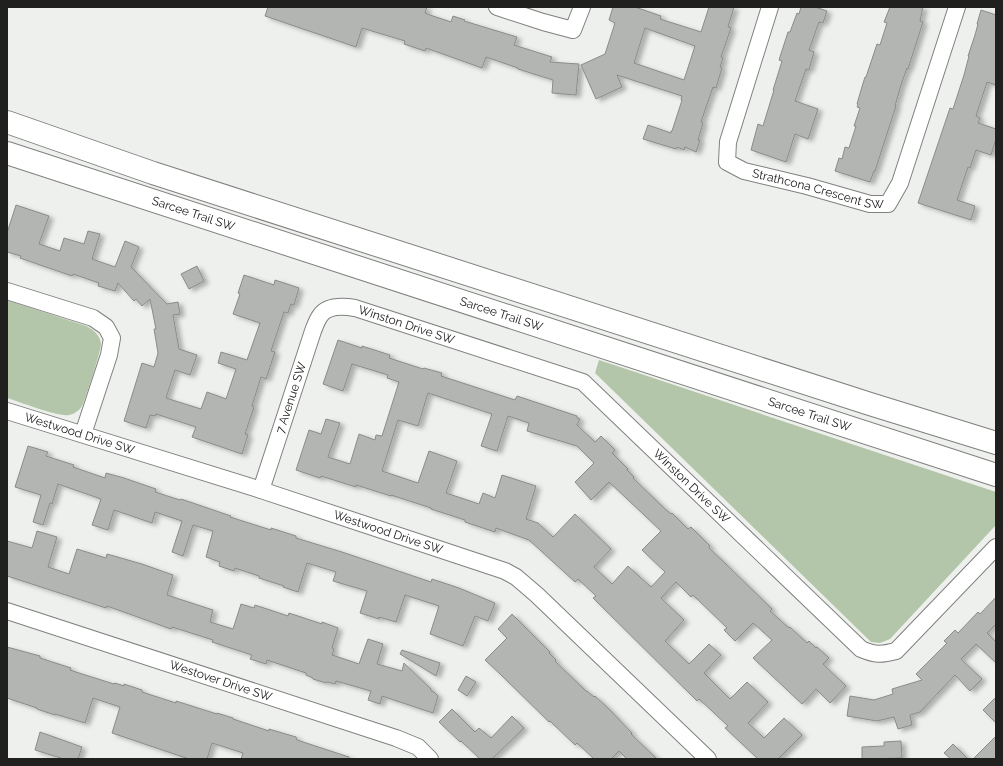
<svg xmlns="http://www.w3.org/2000/svg" width="1003" height="766" font-family="Raleway,sans-serif">
<style>
.green{fill:#b4c6a9}
.building{fill:#b3b5b2;stroke:#8a8c89;fill-rule:evenodd;filter:url(#shadow)}
.lines{fill:none;stroke-linecap:round;stroke-linejoin:round}
.street-casing{stroke:#7f817e;stroke-width:18}
.highway-casing{stroke:#7f817e;stroke-width:24}
.street{stroke:#fff;stroke-width:16}
.highway{stroke:#fff;stroke-width:22}
.labels{text-anchor:middle;dominant-baseline:central;stroke-width:4;stroke-linejoin:round;paint-order:stroke}
.street-label{font-size:12px;fill:#20201f;stroke:#fff}
</style>
<defs>
<filter id="shadow"><feDropShadow dx="4.5" dy="2.5" stdDeviation="2" flood-color="#0004"/></filter>
</defs>
<rect width="100%" height="100%" fill="#eef0ed"/>
<g class="green">
<path d="M7,300l79,26c8,4 14,9 15,18 0,7 -16,56 -19,62 -3,5 -8,8 -13,9 -11,2 -49,-13 -62,-17z"/>
<polygon points="599,360 996,492 996,525 890,639 880,643 871,642 595,373"/>
</g>
<g class="building">
<polygon points="268,7 427,7 425,13 430,15 451,22 453,16 465,20 464,21 517,37 514,45 552,57 550,62 579,64 576,95 552,93 553,80 518,69 518,68 486,57 482,68 426,48 425,51 404,44 405,41 362,28 356,47 265,16"/>
<path d="M613,7h22l26,9 -1,3 41,13 8,-25h25l-6,20 3,1 -10,29 2,1 -3,9 2,1 -6,20 -3,-1 -12,35 2,1 -5,17h2l-4,12 -11,-5 -1,3 -7,-3 -1,2 -33,-10 5,-14 23,8v-2h1l10,-31h-1l1,-4 -65,-21 5,12 -26,12 -15,-34 24,-11 10,-31 -6,-3zM645,28l50,18 -11,34 -50,-17z"/>
<polygon points="801,7 815,7 827,11 823,23 819,22 809,50 814,52 809,70 806,69 795,101 818,109 808,139 795,134 786,162 751,150 758,124 763,126 774,90 773,90 782,61 779,60 788,32 790,32 797,13 799,14"/>
<polygon points="890,7 923,7 920,21 923,22 908,69 907,68 901,85 895,106 896,106 875,171 874,171 870,182 835,171 839,158 842,159 845,147 849,148 856,126 854,126 860,108 857,107 858,105 857,104 861,90 865,77 866,77 877,44 880,45 887,23 884,22"/>
<polygon points="981,10 996,15 996,85 987,82 976,116 980,118 978,123 996,129 996,139 991,155 976,150 970,168 968,167 957,200 975,206 971,220 918,203 950,108 953,109 964,75 969,56 968,56 975,35 978,24 977,24"/>
<polygon points="16,205 49,216 39,244 60,251 64,238 84,244 88,231 100,234 92,259 115,267 125,241 139,247 131,267 167,304 178,302 180,314 173,315 179,349 197,355 190,375 175,370 166,398 201,409 207,392 226,399 236,369 218,363 221,352 247,360 260,323 233,314 240,294 238,293 244,275 274,285 275,280 299,288 294,305 291,304 288,313 284,312 271,351 275,352 266,379 261,377 252,406 254,407 245,434 248,435 242,454 192,437 196,427 156,414 155,416 150,415 146,428 124,421 142,363 154,367 158,353 154,329 156,329 150,299 142,306 136,299 134,301 118,283 115,291 98,286 99,283 73,274 72,276 20,258 21,256 7,252 7,233"/>
<polygon points="197,266 204,281 189,289 181,274"/>
<path d="M338,340l24,8v-2l28,9 -1,3 34,11 1,-1 18,5 -1,3 74,24 2,-4 60,20v2l3,1 -3,6 18,17 6,-6 14,14 -3,3 16,16 -1,1 7,7 -1,1 31,30 7,6 1,-1 16,16 3,-2 19,19 -1,2 17,16 46,45 -2,2 19,17 1,-1 17,16 2,-2 7,7 1,-1 12,11 -6,6 23,22 -16,17 -14,-14 -14,15 -49,-46 19,-18 -19,-17 -18,18 -11,-11 3,-2 -34,-33 -2,2 -15,-15 -15,16 23,22 -19,21 24,23 20,-20 12,11 -17,18 26,26 17,-17 21,20 -20,21 16,15 20,-20 18,17 -24,24h-20l-33,-31 3,-2 -29,-27 -2,2 -104,-103 3,-2 -18,-17 -3,3 -46,-42 -33,-12 -1,4 -30,-10v-2l-34,-11v-1l-40,-13v1l-35,-11v2l-35,-11 -1,2 -24,-8 13,-40 12,4 5,-15 14,4 -12,34 22,7 9,-30 16,6 1,-5 6,1 17,-54 -12,-4 1,-3 -36,-11 -9,27 -20,-7zM428,393l64,21 -11,32 16,5 11,-35 21,7 -2,8 50,15 17,17 -19,19 16,18 18,-18 52,49 -19,19 23,22 -14,15 -23,-21 -16,18 -18,-17 17,-18 -36,-35 -22,23 -15,-14 -12,-4 10,-33 -34,-11 -7,23 -12,-5 -4,11 -33,-11 11,-32 -28,-10 -11,32 -36,-12 16,-51 20,6z"/>
<polygon points="28,446 48,452 46,456 74,465 73,467 105,478 106,473 124,478 156,489 155,492 180,500 181,499 231,516 230,517 271,530 271,528 296,536 296,538 342,552 431,582 432,579 459,588 495,603 488,621 475,616 463,646 430,634 439,606 405,595 396,622 379,617 379,619 360,613 367,591 333,581 336,572 307,563 298,592 283,587 284,586 259,578 259,576 235,568 234,571 219,566 220,562 206,557 213,531 193,525 183,556 172,552 182,521 155,512 152,523 114,510 108,530 92,525 101,499 58,484 52,504 50,503 43,525 33,522 41,495 15,487"/>
<polygon points="37,531 57,537 48,567 69,574 77,549 106,558 107,554 142,564 173,575 167,595 213,610 210,622 233,629 241,604 254,608 255,605 288,616 289,613 322,624 322,622 338,628 332,648 334,649 332,655 359,664 368,639 383,644 377,664 402,671 404,663 431,689 431,691 434,692 438,696 433,713 382,696 380,704 368,700 371,691 336,681 335,684 327,682 326,683 313,679 313,678 306,675 306,673 267,660 266,664 250,659 252,655 212,642 213,640 172,627 171,629 107,606 106,608 7,576 7,541 32,548"/>
<polygon points="996,597 996,624 987,633 996,642 996,663 976,644 961,659 982,679 970,691 955,675 920,712 910,715 912,725 898,729 894,717 877,721 847,716 850,696 874,700 893,694 892,689 922,680 916,674 947,643 944,641 955,630 958,633 978,612 980,614"/>
<polygon points="512,614 550,652 549,653 556,660 555,661 587,692 587,691 594,697 595,696 609,709 632,733 631,734 657,759 627,759 619,751 611,759 594,759 577,743 575,745 550,721 549,722 499,673 485,660 507,638 498,629"/>
<polygon points="7,647 40,656 40,658 71,668 70,670 79,673 114,684 115,683 124,686 124,684 142,690 142,692 176,703 176,701 217,714 217,713 233,718 233,719 269,731 269,729 296,737 297,740 349,757 349,759 241,759 243,753 212,743 207,759 189,759 112,733 120,707 93,698 85,723 55,714 55,715 37,709 37,708 7,698"/>
<polygon points="402,650 440,663 436,676 400,654"/>
<polygon points="466,676 476,682 467,696 458,690"/>
<polygon points="996,697 996,723 983,710"/>
<polygon points="452,709 475,732 479,728 491,738 512,716 524,728 492,759 480,759 461,741 460,742 439,722"/>
<polygon points="40,732 82,747 78,759 64,759 35,750"/>
<polygon points="996,736 996,759 973,759"/>
<polygon points="901,741 902,758 862,759 862,747 884,746 884,742"/>
<polygon points="953,744 968,759 951,759 944,753"/>
</g>
<g class="lines">
<g class="street-casing">
<g id="street">
<polyline points="497,7 543,22 573,30 582,7"/>
<path id="s1" d="M770,7l-42,135 -1,20 17,9 63,15 63,18h18l12,-21 57,-176"/>
<polyline points="7,291 93,318 106,327 112,338 109,355 83,434"/>
<path id="s2" d="M7,411l254,79 244,81 11,6 21,18 171,164"/>
<path id="s3" d="M261,490l52,-159c2,-5 4,-11 7,-15 7,-11 23,-10 35,-8l228,74 278,267c14,6 20,6 35,2l100,-104"/>
<path id="s4" d="M7,611l389,127 22,9 12,12"/>
</g>
</g>
<g class="highway-casing">
<g id="highway">
<polyline points="7,122 153,173 870,404 996,443"/>
<path id="s5" d="M7,153l989,322"/>
</g>
</g>
<use href="#street" class="street"/>
<use href="#highway" class="highway"/>
</g>
<g class="labels">
<g class="street-label">
<text stroke="none"><textPath href="#s1" startOffset="257">Strathcona Crescent SW</textPath></text>
<text stroke="none"><textPath href="#s5" startOffset="196">Sarcee Trail SW</textPath></text>
<text stroke="none"><textPath href="#s5" startOffset="520">Sarcee Trail SW</textPath></text>
<text stroke="none"><textPath href="#s3" startOffset="276">Winston Drive SW</textPath></text>
<text stroke="none"><textPath href="#s3" startOffset="97">7 Avenue SW</textPath></text>
<text stroke="none"><textPath href="#s5" startOffset="844">Sarcee Trail SW</textPath></text>
<text stroke="none"><textPath href="#s2" startOffset="76">Westwood Drive SW</textPath></text>
<text stroke="none"><textPath href="#s3" startOffset="612">Winston Drive SW</textPath></text>
<text stroke="none"><textPath href="#s2" startOffset="400">Westwood Drive SW</textPath></text>
<text stroke="none"><textPath href="#s4" startOffset="225">Westover Drive SW</textPath></text>
</g>
</g>
<rect width="1003" height="766" fill="none" stroke="#20201f" stroke-width="16"/>
</svg>
